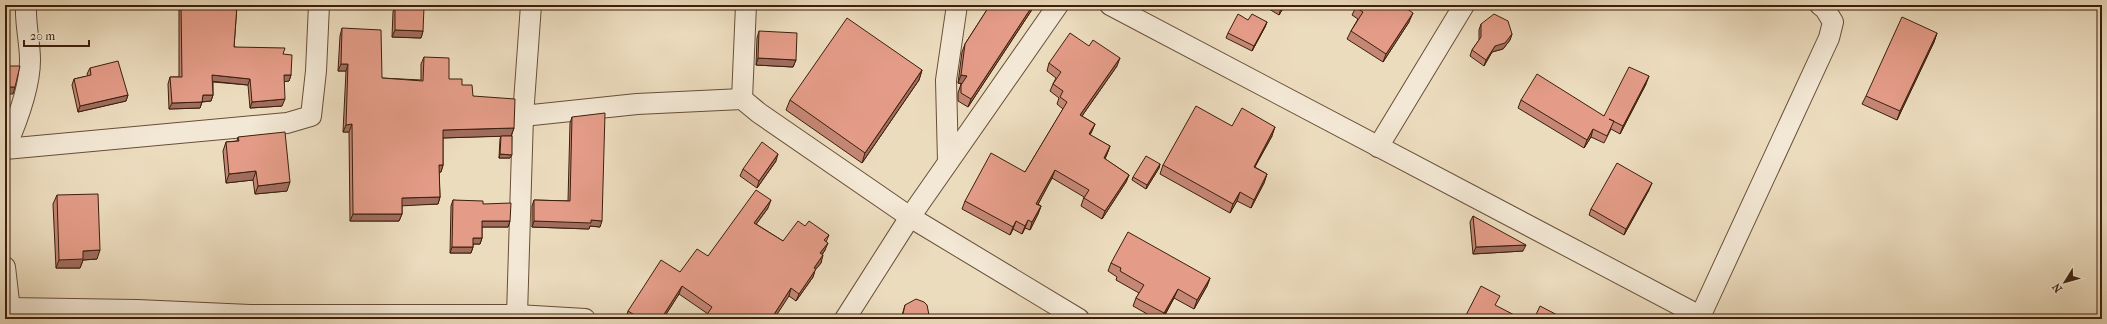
<svg xmlns="http://www.w3.org/2000/svg" width="2107" height="324" font-family="'IM FELL French Canon',serif">
<style>
.lines{fill:none;stroke-linecap:round;stroke-linejoin:round}
.street-casing{stroke:#684e38;stroke-width:22}
.street{stroke:#f3e8d5;stroke-width:20}
.wall{fill:#c48675;stroke:#3c1f0b}
.shaded-wall{fill:#a06d5f;stroke:#3c1f0b}
.building{fill:#e49c88;stroke:#3c1f0b}
</style>
<rect width="100%" height="100%" fill="#ecdcbe"/>
<filter id="stains"><feTurbulence type="fractalNoise" baseFrequency=".005" numOctaves="4"/><feColorMatrix values="0 0 0 0 .2 0 0 0 0 .09 0 0 0 0 .02 0 0 0 .5 -.17"/></filter>
<radialGradient id="worn" r=".72"><stop offset=".6" stop-color="#630" stop-opacity="0"/><stop offset="1" stop-color="#630" stop-opacity=".3"/></radialGradient>
<g class="lines">
<g class="street-casing">
<g id="street">
<polyline points="1110,5 1700,316"/>
<polyline points="742,99 746,5"/>
<polyline points="523,116 637,104 742,99 759,113 910,217 1079,319"/>
<polyline points="1378,147 1464,5"/>
<polyline points="5,149 287,123 311,116 316,71 319,5"/>
<path d="M5,149c11,-25 25,-61 25,-89 0,-18 -5,-36 -4,-55"/>
<polyline points="948,162 946,80 957,5"/>
<polyline points="5,267 11,319"/>
<polyline points="9,308 137,310 250,315 517,315 585,319"/>
<polyline points="517,315 523,116 531,5"/>
<polyline points="845,319 910,217 1058,5"/>
<polyline points="1699,319 1829,38 1833,22 1825,9 1820,5"/>
</g>
</g>
<use href="#street" class="street"/>
</g>
<g class="wall">
<polygon points="179,5 237,5 234,47 283,54 291,75 289,81 284,81 282,106 250,108 248,85 213,82 213,95 211,101 202,102 200,108 169,109 168,84 170,77 179,77"/>
<polygon points="990,5 1035,5 968,107 958,101 958,93 961,84 958,83 962,52 965,44"/>
<polygon points="1264,5 1285,5 1279,15 1264,6"/>
<polygon points="1357,5 1409,5 1407,9 1409,22 1383,62 1347,39 1351,31 1358,19 1352,15"/>
<polygon points="395,6 423,31 421,38 392,37 393,12"/>
<polygon points="1248,20 1267,22 1265,27 1252,51 1226,38 1228,33"/>
<polygon points="1481,24 1512,34 1510,40 1503,49 1492,52 1484,66 1470,56 1472,50 1479,40 1479,30"/>
<polygon points="342,28 382,78 421,80 421,64 424,57 449,79 462,85 473,96 514,128 511,136 504,136 510,158 499,158 500,139 501,136 443,138 443,165 441,172 439,172 440,197 438,204 402,205 402,214 399,221 350,221 349,132 343,132 346,71 338,71 340,36"/>
<polygon points="759,31 796,60 793,67 756,65 757,38"/>
<polygon points="1937,33 1934,42 1897,120 1862,104 1866,96"/>
<polygon points="1049,63 1117,66 1082,116 1095,124 1090,135 1110,146 1107,154 1105,159 1129,175 1126,182 1102,219 1081,206 1084,197 1052,178 1038,204 1041,206 1038,214 1030,230 1025,228 1022,234 1013,229 1010,235 962,209 965,201 1025,172 1063,109 1057,104 1059,98 1050,91 1053,84 1056,78 1047,71"/>
<polygon points="90,68 128,95 126,101 78,112 72,85 74,79 88,76 87,74"/>
<polygon points="922,70 919,80 862,163 786,110 790,100"/>
<polygon points="1646,84 1620,134 1611,129 1604,143 1591,137 1584,148 1518,108 1521,100 1604,116"/>
<polygon points="572,117 600,227 590,226 589,229 532,227 532,206 534,200 568,201 570,123"/>
<polygon points="1232,126 1272,136 1255,167 1267,174 1264,183 1251,208 1237,201 1230,213 1160,174 1163,165"/>
<polygon points="238,137 287,191 255,194 253,180 226,183 223,151 226,142 237,141"/>
<polygon points="776,161 757,188 740,176 743,169"/>
<polygon points="1160,164 1159,168 1146,189 1132,180 1133,177"/>
<polygon points="1649,190 1624,235 1589,215 1591,209"/>
<polygon points="57,195 97,259 83,260 80,268 56,268 53,204"/>
<polygon points="453,200 483,204 510,221 508,227 482,227 482,238 480,244 473,244 473,247 471,253 450,253 451,206"/>
<polygon points="768,208 756,224 783,241 805,226 829,235 826,242 825,250 822,255 821,263 815,270 813,277 796,301 789,296 708,314 679,294 663,319 627,319 626,318 628,311 680,272 708,256"/>
<polygon points="1473,216 1523,251 1473,254 1470,222"/>
<polygon points="1111,263 1210,278 1207,286 1194,309 1174,298 1163,319 1156,319 1133,306 1136,298 1139,293 1116,280 1117,277 1108,271"/>
<polygon points="905,305 929,315 935,319 901,319"/>
</g>
<g class="shaded-wall">
<polygon points="639,5 695,5 638,7"/>
<polygon points="1033,5 1035,5 968,107 971,99"/>
<polygon points="1283,5 1285,5 1279,15 1281,8"/>
<polygon points="1408,5 1409,5 1402,17 1406,8"/>
<polygon points="1413,13 1409,22 1383,62 1386,54"/>
<polygon points="1267,22 1265,27 1252,51 1254,46"/>
<polygon points="395,30 423,31 421,38 392,37"/>
<polygon points="1937,33 1934,42 1897,120 1900,111"/>
<polygon points="1512,34 1510,40 1503,49 1492,52 1484,66 1486,60 1495,46"/>
<polygon points="758,58 796,60 793,67 756,65"/>
<polygon points="1120,58 1117,66 1077,123 1080,115"/>
<polygon points="341,64 348,64 346,71 338,71"/>
<polygon points="922,70 919,80 862,163 865,153"/>
<polygon points="212,75 250,79 248,85 210,81"/>
<polygon points="284,75 291,75 289,81 282,82"/>
<polygon points="961,75 967,76 964,84 958,83"/>
<polygon points="1649,76 1646,84 1620,134 1623,126"/>
<polygon points="5,87 15,87 13,94 5,94"/>
<polygon points="128,95 126,101 78,112 80,106"/>
<polygon points="203,95 213,95 211,101 200,102"/>
<polygon points="285,99 282,106 250,108 252,102"/>
<polygon points="202,102 200,108 169,109 172,103"/>
<polygon points="352,124 349,132 343,132 346,125"/>
<polygon points="1095,124 1092,131 1086,142 1089,134"/>
<polygon points="1275,127 1272,136 1250,175 1254,167"/>
<polygon points="514,128 511,136 440,138 443,130"/>
<polygon points="1593,129 1591,137 1584,148 1587,140"/>
<polygon points="1110,146 1107,154 1101,166 1104,158"/>
<polygon points="500,154 512,155 510,158 499,158"/>
<polygon points="778,154 776,161 757,188 759,181"/>
<polygon points="1160,164 1159,168 1146,189 1147,185"/>
<polygon points="439,165 443,165 441,172 436,172"/>
<polygon points="1055,170 1052,178 1034,212 1036,204"/>
<polygon points="256,171 253,180 226,183 229,174"/>
<polygon points="1267,174 1264,183 1251,208 1254,200"/>
<polygon points="1129,175 1126,182 1102,219 1105,211"/>
<polygon points="290,182 287,191 255,194 258,186"/>
<polygon points="1652,183 1649,190 1624,235 1626,229"/>
<polygon points="1240,192 1237,201 1230,213 1233,204"/>
<polygon points="440,197 438,204 399,206 402,198"/>
<polygon points="771,200 768,208 752,230 754,223"/>
<polygon points="1041,206 1038,214 1030,230 1032,222"/>
<polygon points="353,214 402,214 399,221 350,221"/>
<polygon points="591,220 602,221 600,227 590,226 589,229 532,227 534,221"/>
<polygon points="1028,220 1025,228 1022,234 1025,226"/>
<polygon points="482,221 510,221 508,227 480,227"/>
<polygon points="1016,221 1013,229 1010,235 1013,227"/>
<polygon points="473,238 482,238 480,244 471,244"/>
<polygon points="828,243 825,250 818,261 820,253"/>
<polygon points="1526,245 1523,251 1473,254 1476,247"/>
<polygon points="452,247 473,247 471,253 450,253"/>
<polygon points="100,250 97,259 83,260 80,268 56,268 59,260 83,251"/>
<polygon points="823,255 821,263 815,270 813,277 796,301 799,294 814,268"/>
<polygon points="1210,278 1207,286 1194,309 1197,300"/>
<polygon points="682,286 679,294 663,319 661,319"/>
<polygon points="791,288 789,296 774,319 771,319"/>
<polygon points="1178,289 1174,298 1162,319 1164,313"/>
</g>
<g class="building">
<polygon points="181,5 237,5 234,47 285,48 283,54 292,55 291,75 284,75 285,99 252,102 250,79 212,75 213,95 203,95 202,102 172,103 170,77 182,77"/>
<polygon points="990,5 1033,5 971,99 961,93 961,85 967,76 961,75 965,44"/>
<polygon points="1275,5 1283,5 1281,8"/>
<polygon points="1357,5 1408,5 1406,8 1413,13 1386,54 1351,31 1363,12 1355,7"/>
<polygon points="395,6 424,7 423,31 395,30"/>
<polygon points="1238,14 1248,20 1252,14 1267,22 1254,46 1228,33"/>
<polygon points="1494,14 1508,21 1512,34 1505,43 1495,46 1486,60 1472,50 1481,37 1481,24"/>
<polygon points="1902,17 1937,33 1900,111 1866,96"/>
<polygon points="847,18 922,70 865,153 790,100"/>
<polygon points="342,28 381,30 382,78 423,81 424,57 449,58 449,79 462,79 462,85 472,85 473,96 515,99 514,128 443,130 443,165 439,165 440,197 402,198 402,214 353,214 352,124 346,125 348,64 341,64"/>
<polygon points="759,31 797,33 796,60 758,58"/>
<polygon points="1070,33 1089,46 1093,40 1120,58 1080,115 1095,124 1089,134 1110,146 1104,158 1129,175 1105,211 1084,198 1089,190 1055,170 1036,204 1041,206 1032,222 1028,220 1025,226 1016,221 1013,227 965,201 991,153 1025,172 1067,102 1060,97 1063,91 1053,84 1061,72 1049,63"/>
<polygon points="118,61 128,95 80,106 74,79 91,75 90,68"/>
<polygon points="5,66 20,66 15,87 5,87"/>
<polygon points="1629,67 1649,76 1623,126 1609,119 1614,121 1607,136 1593,129 1587,140 1521,100 1537,74 1604,116"/>
<polygon points="1196,106 1232,126 1242,108 1275,127 1254,167 1267,174 1254,200 1240,192 1233,204 1163,165"/>
<polygon points="605,113 602,221 591,220 591,223 534,221 534,200 570,201 572,117"/>
<polygon points="285,132 290,182 258,186 256,171 229,174 226,142 239,141 238,137"/>
<polygon points="501,136 512,136 512,155 500,154"/>
<polygon points="762,142 778,154 759,181 743,169"/>
<polygon points="1146,156 1160,164 1147,185 1133,177"/>
<polygon points="1617,163 1652,183 1626,229 1591,209"/>
<polygon points="756,190 771,200 754,223 783,241 798,221 805,226 809,221 829,235 824,240 828,243 820,253 823,255 814,268 816,269 799,294 791,288 771,319 704,319 712,307 682,286 661,319 641,319 628,311 661,260 680,272 697,249 708,256"/>
<polygon points="98,194 100,250 83,251 83,259 59,260 57,195"/>
<polygon points="453,200 483,201 483,204 511,203 510,221 482,221 482,238 473,238 473,247 452,247"/>
<polygon points="1473,216 1526,245 1476,247"/>
<polygon points="1128,232 1210,278 1197,300 1178,289 1164,313 1136,298 1144,285 1120,271 1121,268 1111,263"/>
<polygon points="1481,286 1500,296 1495,305 1522,319 1464,319"/>
<polygon points="916,299 924,302 927,305 929,315 935,319 905,319 903,314 905,305"/>
<polygon points="1540,306 1565,319 1534,319"/>
<polygon points="1917,317 1926,319 1908,319"/>
</g>
<rect width="2107" height="324" fill="none" stroke="#ecdcbe" stroke-width="20"/>
<rect x="6" y="6" width="2095" height="312" fill="none" stroke="#3c1f0b" stroke-width="2"/>
<rect x="10" y="10" width="2087" height="304" fill="none" stroke="#3c1f0b"/>
<g transform="translate(2065 282) rotate(233)" stroke="#f3e8d5" stroke-width="3" paint-order="stroke">
<path d="M0-3L7 15L0 10L-7 15Z" fill="#3c1f0b"/>
<text y="-6" font-size="11" font-weight="bold" text-anchor="middle" fill="#3c1f0b">N</text>
</g>
<path d="M24 40v6h65v-6" fill="none" stroke="#3c1f0b" stroke-width="2"/>
<text x="30" y="40" font-size="12" fill="#3c1f0b" stroke="#f3e8d5" stroke-width="3" paint-order="stroke">20 m</text>
<rect width="100%" height="100%" filter="url(#stains)"/>
<rect width="100%" height="100%" fill="url(#worn)"/>
</svg>
